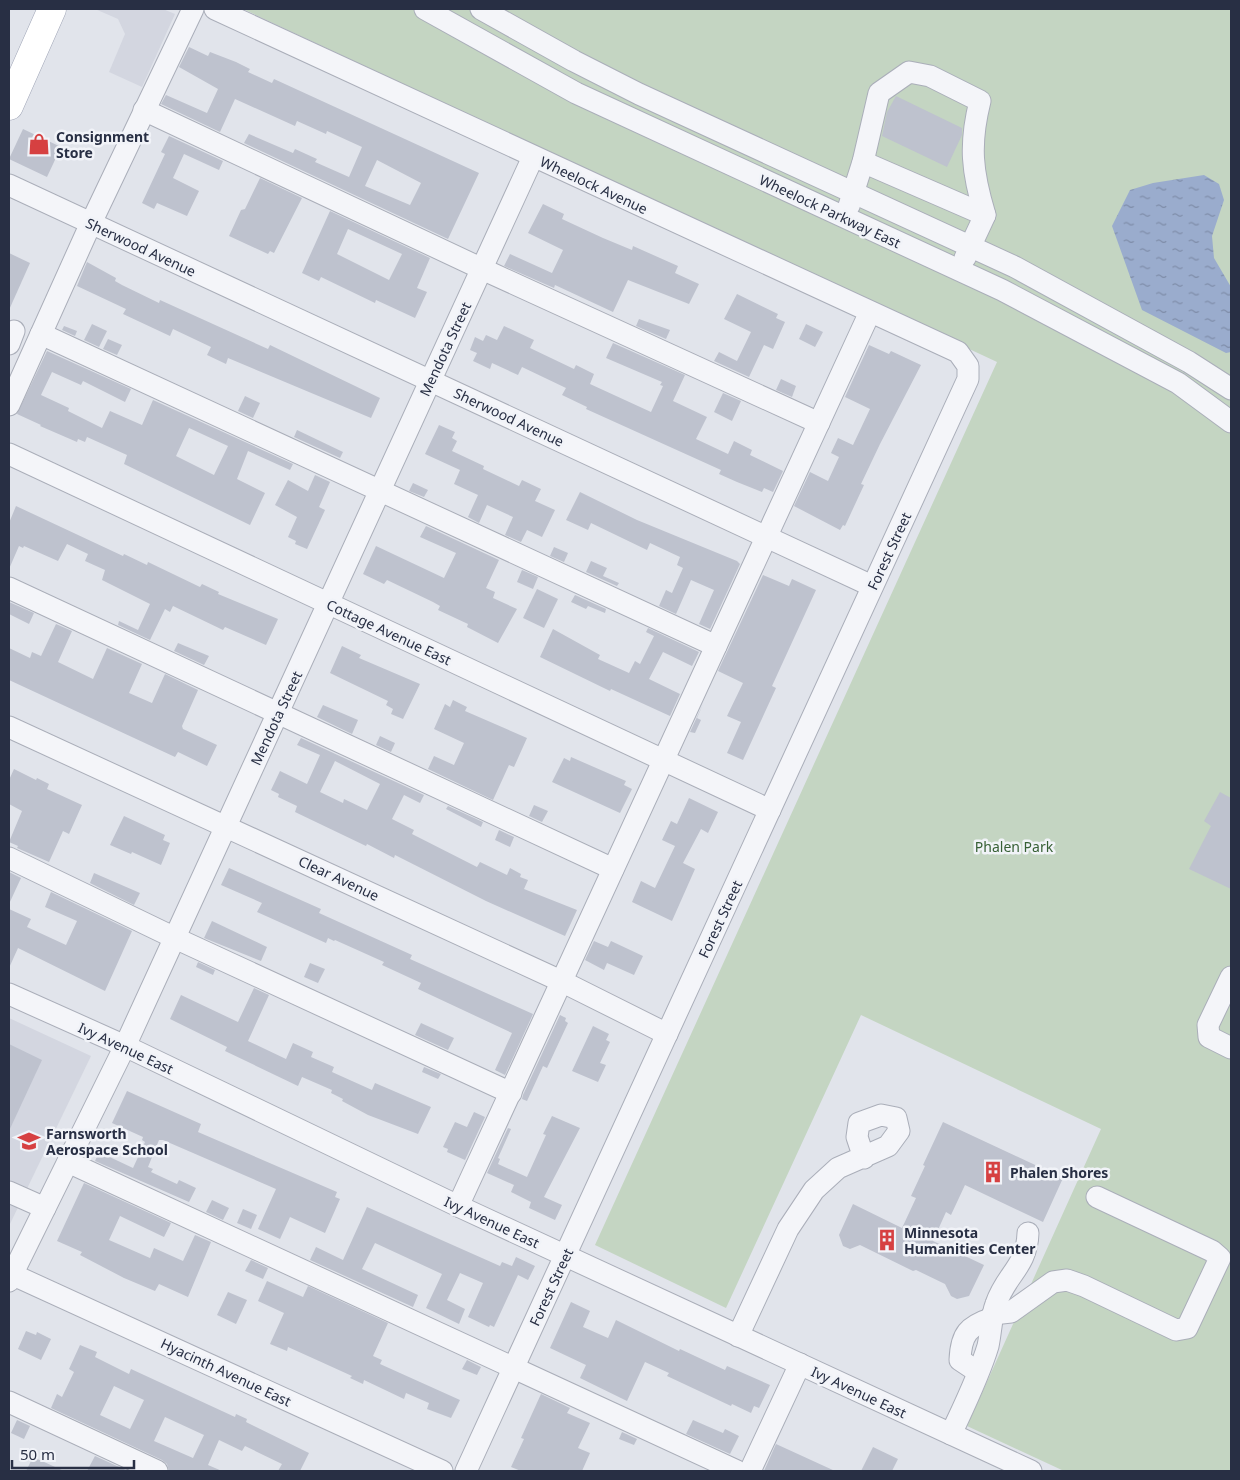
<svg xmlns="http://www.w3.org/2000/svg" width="1240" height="1480" font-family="'Noto Sans',sans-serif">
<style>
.built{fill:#d3d6e0}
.park{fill:#c4d5c2}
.water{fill:url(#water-ripples)}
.building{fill:#bec2ce;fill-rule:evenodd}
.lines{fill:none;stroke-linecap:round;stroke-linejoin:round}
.minor-casing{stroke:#aaaeb9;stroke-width:23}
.major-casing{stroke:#a0a6b7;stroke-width:29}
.minor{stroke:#f4f5f9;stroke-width:21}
.major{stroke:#fff;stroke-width:28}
.labels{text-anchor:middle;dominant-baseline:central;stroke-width:5;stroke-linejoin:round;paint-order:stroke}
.poi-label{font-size:14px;font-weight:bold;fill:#282f44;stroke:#f1f3f8;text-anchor:start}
.street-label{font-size:14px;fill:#282f44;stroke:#f1f3f8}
.park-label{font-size:14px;fill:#376035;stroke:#f1f3f8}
</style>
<defs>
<pattern id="water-ripples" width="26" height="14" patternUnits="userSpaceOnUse" patternTransform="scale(1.25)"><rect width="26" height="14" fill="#9aaccd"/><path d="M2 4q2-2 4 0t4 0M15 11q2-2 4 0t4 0" fill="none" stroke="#7e8ca8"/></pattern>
</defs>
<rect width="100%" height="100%" fill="#e1e4eb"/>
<g class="built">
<polygon points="95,9 163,9 175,14 142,87 109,72 125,34 118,19"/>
<polygon points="9,1018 91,1056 9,1226"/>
</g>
<polygon class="park" points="243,9 1231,9 1231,1471 1064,1471 967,1426 1101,1129 861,1015 726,1308 595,1245 997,362"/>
<polygon class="water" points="1204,175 1219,184 1224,200 1212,236 1214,258 1231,287 1231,352 1226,353 1142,310 1112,226 1130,190 1153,183"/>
<g class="building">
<path d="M189,47l19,9 2,-4 26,10 14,7 -2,3 24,11 2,-4 205,94 -31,66 -204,-96 5,-9 44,19 2,-4 22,10 -2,3 34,15 13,-30 -35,-16 -1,3 -29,-13 -2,5 -60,-27 -15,33 -59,-28 5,-9 41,18 11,-24 -39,-22zM377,160l44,23 -11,22 -45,-19z"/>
<polygon points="896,96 962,128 962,135 947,167 882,136 887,112"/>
<polygon points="23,129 61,147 47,177 9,159"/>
<polygon points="169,136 223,161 219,170 184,154 173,178 199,191 187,216 157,203 154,209 142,203 165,154 161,152"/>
<polygon points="260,178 302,198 274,253 270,251 268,254 229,236 241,210 245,209"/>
<polygon points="543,204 564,214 562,219 603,238 632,250 633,246 678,266 675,273 699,284 689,304 628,280 613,312 555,285 554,288 504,266 510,254 552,273 563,250 528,233"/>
<path d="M330,211l100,47 -13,30 10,4 -12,26 -39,-18 -1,3 -54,-26 -2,4 -17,-8zM348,229l54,25 -13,26 -52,-26z"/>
<polygon points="9,253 30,263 9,310"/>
<polygon points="87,262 116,278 115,281 122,285 159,303 160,300 268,349 270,345 380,398 371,418 228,358 226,364 207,355 211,347 173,329 170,336 123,314 126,309 77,286"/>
<polygon points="737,294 778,314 776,318 785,322 773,349 764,345 749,377 714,361 719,352 737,361 751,332 724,319"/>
<polygon points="639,319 670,330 666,339 636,326"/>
<polygon points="92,324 107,331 99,347 84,340"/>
<polygon points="806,324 823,332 815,347 799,339"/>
<polygon points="64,326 77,331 75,336 62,330"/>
<polygon points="504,326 534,340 530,348 574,369 576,365 594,374 590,384 651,412 663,386 660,385 662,382 606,358 613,343 685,375 673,401 707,417 696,439 728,454 734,441 752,450 750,455 783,471 773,492 764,488 762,492 737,482 719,474 721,470 586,409 587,407 562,395 566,388 522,367 518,375 492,363 490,369 473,361 477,353 470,350 475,337 483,341 486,335 497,340"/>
<polygon points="108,339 122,345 117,355 103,349"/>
<polygon points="869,345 889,354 891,351 921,365 880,444 861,484 864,485 845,526 843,525 840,530 794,506 810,472 828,481 839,457 831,453 838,438 853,445 870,409 845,397"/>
<path d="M47,351l84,38 -6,13 -42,-21 -2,4 -29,-13 -11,23 28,13 -1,3 34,17 8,-17 32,14 11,-25 140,64 -3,6 -42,-19 -11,28 28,14 -15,32 -126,-61 3,-9 -40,-18 -2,5 -7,-3 -1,3 -37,-16 1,-1 -24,-11zM189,428l39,18 -14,29 -38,-19z"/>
<polygon points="781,379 796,386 792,397 776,390"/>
<polygon points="723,393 741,401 732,421 714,412"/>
<polygon points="245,396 260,403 253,418 238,411"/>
<polygon points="439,425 455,432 452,438 457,441 452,451 484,466 483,469 519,486 522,480 541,489 535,501 555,510 542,537 527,530 521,542 505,535 513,517 487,505 479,523 468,517 478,495 454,484 460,470 425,454"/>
<polygon points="297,430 343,452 340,458 294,437"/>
<polygon points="315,475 330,482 319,507 325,510 307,549 295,544 296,541 288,537 297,517 275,505 288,480 308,491"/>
<polygon points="413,483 428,490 424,497 409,491"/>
<polygon points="580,492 637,520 737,561 740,564 710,629 699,624 714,590 691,580 676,614 659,606 666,590 672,593 683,568 677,565 680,557 650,543 647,550 591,523 588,530 566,520"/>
<polygon points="16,506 123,556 124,554 147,565 148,562 200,587 202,584 219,592 218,594 278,619 266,645 225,627 223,630 173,606 170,612 165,609 150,640 118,625 119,621 138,630 150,604 102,580 105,570 85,561 88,554 67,544 58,561 24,546 23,548 19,546 9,569 9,523"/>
<polygon points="426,526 499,560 486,588 495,592 493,598 517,609 498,643 467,627 468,624 438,610 440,606 433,602 387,580 384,584 363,574 376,546 444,578 456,553 420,537"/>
<polygon points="554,547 568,553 564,562 550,556"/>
<polygon points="591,561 607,568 603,576 619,583 617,586 586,572"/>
<polygon points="522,570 538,577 533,589 517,582"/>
<polygon points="763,575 789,586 792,579 816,590 772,686 776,688 743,760 727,753 741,722 727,716 743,683 718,671"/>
<polygon points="537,589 558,599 544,628 523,618"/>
<polygon points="575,595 606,609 605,613 588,606 586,609 571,602"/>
<polygon points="9,602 34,613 29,624 9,614"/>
<polygon points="56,624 72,631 58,662 93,679 107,648 142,664 129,693 152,703 165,674 198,690 182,726 183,729 217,745 207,766 178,752 175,757 9,680 9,648 30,658 32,652 41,656"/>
<polygon points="648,628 699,652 692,666 663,652 649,679 680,694 670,716 611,689 610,691 540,657 553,629 600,655 598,659 629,673 635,661 640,664 654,636 646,632"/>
<polygon points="178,643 209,656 204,665 174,651"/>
<polygon points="342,646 361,655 359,658 420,684 403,719 391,714 393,709 386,705 388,701 330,673"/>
<polygon points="453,700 467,707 465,711 527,738 514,767 509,765 493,800 428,769 434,756 454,765 464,743 434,729 445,704 450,707"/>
<polygon points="703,704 697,718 701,720 695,733 690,732"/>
<polygon points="323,705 358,720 352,734 317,717"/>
<polygon points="380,736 395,743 391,752 376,745"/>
<path d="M301,738l123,57 -4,8 -16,-8 -12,24 22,11 -2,4 65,33 3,-5 27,13 3,-7 11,6 -1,3 8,3 -4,9 53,21 -12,26 -79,-35 -91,-46 -1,3 -27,-14 -1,2 -71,-34 2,-6 -19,-9 1,-3 -8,-4 9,-19 27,13 13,-29 -23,-10zM335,761l45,23 -13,26 -23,-11 -1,4 -23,-11z"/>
<polygon points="571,757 626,781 624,785 632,789 620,813 552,782 564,758 570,761"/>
<polygon points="14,769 36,780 37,778 49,784 47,789 82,805 69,834 63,831 49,862 17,848 18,846 9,842 22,811 9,804 9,780"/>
<polygon points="1220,792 1231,798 1231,889 1189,869 1211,826 1204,821"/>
<polygon points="689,798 718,812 708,833 701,829 683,863 695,869 672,921 632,902 641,881 655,888 675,846 662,840 671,821 677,824"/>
<polygon points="534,805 548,811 542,822 529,816"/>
<polygon points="448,806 483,822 481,827 446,809"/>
<polygon points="124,816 165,835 163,840 170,843 161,865 132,852 131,854 110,845"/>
<polygon points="499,830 514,837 510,847 495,840"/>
<polygon points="229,868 321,909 319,913 412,955 410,959 533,1014 505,1075 495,1070 512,1033 418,989 421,983 382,965 384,962 335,940 334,941 328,938 326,943 257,912 262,903 221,885"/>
<polygon points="9,872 21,878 9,904"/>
<polygon points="94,873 140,893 134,905 90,883"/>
<polygon points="51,892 132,931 105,991 18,948 9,968 9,909 31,919 27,927 66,945 77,921 45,907"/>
<polygon points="212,921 267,947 261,961 204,938"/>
<polygon points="594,941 608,947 611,941 643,956 634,975 607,963 604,970 585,960"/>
<polygon points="198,962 215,970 213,975 196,967"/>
<polygon points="310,963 325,969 318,983 304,977"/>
<polygon points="254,988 269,995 248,1041 286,1059 293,1043 313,1052 311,1057 334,1067 332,1072 372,1090 375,1083 431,1107 418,1134 368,1115 342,1101 343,1099 331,1093 332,1090 302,1077 298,1086 225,1051 227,1047 170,1019 181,995 238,1022"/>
<polygon points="560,1015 566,1018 565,1021 568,1023 547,1068 543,1066 527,1101 522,1099 523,1095"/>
<polygon points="421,1023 454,1038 448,1050 415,1035"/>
<polygon points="593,1026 609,1034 606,1040 610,1042 600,1063 606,1065 598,1082 572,1071"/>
<polygon points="9,1044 42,1060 9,1131"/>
<polygon points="424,1067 441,1074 438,1079 422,1072"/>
<polygon points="127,1091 201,1124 198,1132 337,1192 335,1197 340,1199 325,1233 290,1217 280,1239 258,1229 276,1189 163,1140 159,1140 148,1167 153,1169 151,1172 177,1184 179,1180 196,1188 189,1202 95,1161 99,1152 133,1168 145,1142 142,1140 143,1137 112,1123"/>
<polygon points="474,1112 485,1117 465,1160 447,1152 448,1149 443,1147 455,1122 467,1127"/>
<polygon points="552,1116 580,1128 544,1197 562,1205 555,1220 529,1208 531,1202 511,1192 514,1185 487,1173 508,1128 511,1129 498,1158 500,1159 498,1164 527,1177 546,1135 543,1134"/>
<polygon points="943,1122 1063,1178 1043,1222 965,1185 951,1215 946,1212 933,1241 984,1265 969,1296 957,1299 951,1296 945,1284 916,1270 913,1271 860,1245 850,1249 843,1246 839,1235 853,1204 902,1228 916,1198 911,1196 925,1166 923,1165"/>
<polygon points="84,1183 171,1223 164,1237 120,1216 109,1240 150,1258 154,1248 183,1261 195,1235 211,1242 188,1297 159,1284 155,1291 124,1278 80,1255 82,1252 57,1241"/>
<polygon points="212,1200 229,1208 223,1220 206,1212"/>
<polygon points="367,1207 500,1266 502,1262 512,1266 516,1257 535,1266 528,1280 518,1275 494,1327 490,1325 489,1327 468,1317 483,1283 460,1273 447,1300 465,1309 459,1324 426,1308 442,1274 375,1243 362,1269 418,1295 413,1307 310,1260 316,1247 343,1260"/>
<polygon points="243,1209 257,1215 251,1229 237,1223"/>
<polygon points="251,1260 268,1268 263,1279 245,1271"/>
<polygon points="267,1281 303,1297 308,1286 388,1323 373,1356 382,1360 380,1364 460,1400 451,1418 427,1409 429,1403 406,1393 404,1399 364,1380 363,1384 350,1378 352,1376 319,1361 288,1347 287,1351 270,1344 284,1313 258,1301"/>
<polygon points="228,1292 247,1300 236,1324 217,1315"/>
<polygon points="571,1302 590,1311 583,1327 608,1338 616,1320 679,1351 680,1349 725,1370 727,1366 770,1385 759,1408 754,1406 751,1413 732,1404 731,1406 667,1376 669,1373 645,1362 627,1401 580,1378 586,1365 550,1348"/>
<polygon points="26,1331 36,1335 37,1332 51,1339 41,1360 18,1349"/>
<path d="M80,1345l17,7 -2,5 34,17 2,-5 104,48 1,-3 11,5 -1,3 63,31 -9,18h-22l4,-7 -37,-18 -3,5 -23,-11 -11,25 14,6h-53l-2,-7 -5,-4 -111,-52 6,-14 5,3 12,-25 -5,-3zM114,1386l30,14 -14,29 -30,-14zM165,1417l39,18 -11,23 -39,-17z"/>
<polygon points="467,1360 481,1367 477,1375 462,1369"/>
<polygon points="541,1394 570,1408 567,1413 590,1423 578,1448 590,1453 582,1471 521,1471 511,1467 524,1439 521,1438"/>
<polygon points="17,1420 30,1426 24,1439 11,1433"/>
<polygon points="693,1420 723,1433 725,1429 739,1436 730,1454 686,1434"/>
<polygon points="622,1432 637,1439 634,1445 619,1439"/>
<polygon points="776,1444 835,1471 764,1471"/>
<polygon points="873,1447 898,1459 892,1471 861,1471"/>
<polygon points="95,1456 128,1471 87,1471"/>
<polygon points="33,1457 64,1471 26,1471"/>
</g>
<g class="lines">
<g class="minor-casing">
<g id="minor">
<polyline points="215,9 958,352 968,366 968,379 466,1471"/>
<polyline points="425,9 576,93 1002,290 1178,383 1231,422"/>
<polyline points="481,9 574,61 639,94 1015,267 1189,362 1231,389"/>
<polyline points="144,110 493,274 819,423"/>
<polyline points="863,162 985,215"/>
<polyline points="9,185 872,586"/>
<path d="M849,206l14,-44 16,-69 30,-21 21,4 50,25c-11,44 -8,71 5,114l-20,43"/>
<polyline points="41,334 716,646"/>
<polyline points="9,344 14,331"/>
<polyline points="9,405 91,223 193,9"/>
<polyline points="9,454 770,810"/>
<polyline points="9,588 613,869"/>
<polyline points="9,727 563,982 667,1034"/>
<polyline points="9,858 175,938 511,1093"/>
<polyline points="1231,977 1208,1025 1209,1037 1231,1048"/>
<polyline points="9,994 125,1046 458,1206 1031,1471"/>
<polyline points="68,1162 737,1471"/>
<polyline points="9,1192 45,1208"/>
<polyline points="458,1206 870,312"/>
<polyline points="9,1273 442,1471"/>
<polyline points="9,1281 125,1046 533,157"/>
<polyline points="993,1314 1011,1312 1053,1282 1067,1280 1084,1286 1176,1330 1187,1328 1220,1258 1212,1251 1097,1197"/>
<polyline points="738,1336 788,1229 814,1190 838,1168 888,1146 899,1131 896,1118 881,1115 859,1123 857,1137 864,1158"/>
<path d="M978,1372l-18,-12c1,-26 8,-34 33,-42"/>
<polyline points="9,1402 157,1471"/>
<path d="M951,1434c13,-28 28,-58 37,-88 3,-14 3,-29 8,-42 10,-30 31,-37 32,-71"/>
<polyline points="750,1471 800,1364"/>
</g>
</g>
<g class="major-casing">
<polyline id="major" points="9,106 52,9"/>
</g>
<use href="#minor" class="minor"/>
<use href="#major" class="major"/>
</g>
<defs>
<g id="shop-bare" transform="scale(1.725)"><path d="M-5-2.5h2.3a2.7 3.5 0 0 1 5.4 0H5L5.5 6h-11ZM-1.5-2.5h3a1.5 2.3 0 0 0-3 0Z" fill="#d64041" stroke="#f1f3f8" stroke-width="2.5" paint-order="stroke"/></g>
<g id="school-bare" transform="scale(1.725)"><path d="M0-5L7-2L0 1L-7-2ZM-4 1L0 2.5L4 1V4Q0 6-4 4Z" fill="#d64041" stroke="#f1f3f8" stroke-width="2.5" paint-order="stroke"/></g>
<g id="building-bare" transform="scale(1.725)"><path d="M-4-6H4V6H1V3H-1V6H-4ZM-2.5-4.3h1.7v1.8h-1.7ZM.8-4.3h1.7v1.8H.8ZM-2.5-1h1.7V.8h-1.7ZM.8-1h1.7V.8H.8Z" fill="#d64041" stroke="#f1f3f8" stroke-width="2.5" paint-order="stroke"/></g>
</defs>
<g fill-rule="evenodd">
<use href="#shop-bare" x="39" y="144"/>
<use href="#school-bare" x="29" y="1141"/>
<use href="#building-bare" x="993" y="1172"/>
<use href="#building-bare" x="887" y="1240"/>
</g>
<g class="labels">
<g class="poi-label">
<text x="56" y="136">Consignment<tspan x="56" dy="16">Store</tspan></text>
<text x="46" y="1133">Farnsworth<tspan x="46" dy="16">Aerospace School</tspan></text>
<text x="1010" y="1172">Phalen Shores</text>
<text x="904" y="1232">Minnesota<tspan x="904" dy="16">Humanities Center</tspan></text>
</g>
<g class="street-label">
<text transform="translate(594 185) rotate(25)">Wheelock Avenue</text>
<text transform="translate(830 211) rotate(25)">Wheelock Parkway East</text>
<text transform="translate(141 247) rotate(25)">Sherwood Avenue</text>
<text transform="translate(445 349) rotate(-65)">Mendota Street</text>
<text transform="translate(509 417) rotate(25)">Sherwood Avenue</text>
<text transform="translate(889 551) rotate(-65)">Forest Street</text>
<text transform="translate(389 632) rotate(25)">Cottage Avenue East</text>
<text transform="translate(276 718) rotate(-65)">Mendota Street</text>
<text transform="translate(339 878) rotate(25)">Clear Avenue</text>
<text transform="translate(720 919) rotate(-65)">Forest Street</text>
<text transform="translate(126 1048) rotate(25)">Ivy Avenue East</text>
<text transform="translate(492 1222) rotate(25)">Ivy Avenue East</text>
<text transform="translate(551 1287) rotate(-65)">Forest Street</text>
<text transform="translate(226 1372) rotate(25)">Hyacinth Avenue East</text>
<text transform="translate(859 1392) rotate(25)">Ivy Avenue East</text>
</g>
<g class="park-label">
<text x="1014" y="846">Phalen Park</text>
</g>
</g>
<rect width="1240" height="1480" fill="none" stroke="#282f44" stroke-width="20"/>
<path d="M12 1460v8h122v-8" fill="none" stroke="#282f44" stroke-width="2.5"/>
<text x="20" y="1460" font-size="15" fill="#282f44" stroke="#f1f3f8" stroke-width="4" paint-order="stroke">50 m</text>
</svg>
